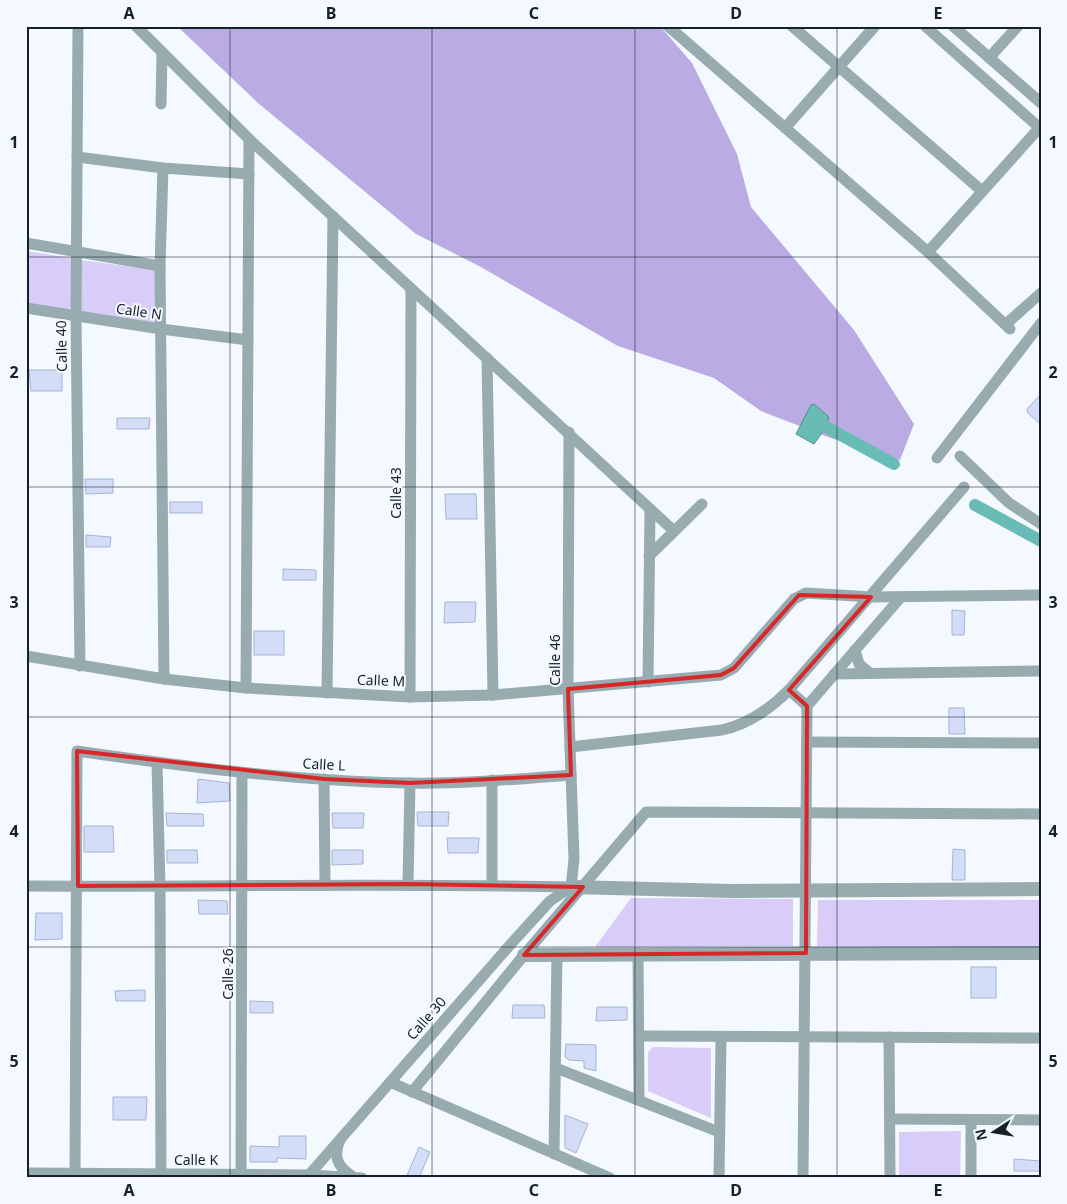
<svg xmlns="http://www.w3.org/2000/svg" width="1067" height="1204" font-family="'Noto Sans',sans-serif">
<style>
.green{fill:#d8ccf8}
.forest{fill:#bbabe5}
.water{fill:#69bcb5;stroke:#508d8b}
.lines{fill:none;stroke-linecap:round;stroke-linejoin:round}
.canal{stroke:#69bcb5;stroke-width:12}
.building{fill:#d3ddf8;stroke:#a7b3d4}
.minor{stroke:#98abb0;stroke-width:11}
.tertiary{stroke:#98abb0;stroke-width:14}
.marked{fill:none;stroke:#d62828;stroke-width:4;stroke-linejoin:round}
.grid{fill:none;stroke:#14202a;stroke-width:1;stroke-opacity:0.55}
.labels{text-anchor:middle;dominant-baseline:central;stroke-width:4;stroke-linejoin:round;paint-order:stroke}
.street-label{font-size:14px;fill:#14202a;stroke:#f3f9fe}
.neatline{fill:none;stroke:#14202a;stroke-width:2}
.grid-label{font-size:16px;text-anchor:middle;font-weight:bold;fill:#14202a}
</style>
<rect width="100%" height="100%" fill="#f3f9fe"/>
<g class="green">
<polygon points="26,251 72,258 71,307 66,311 26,303"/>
<polygon points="81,260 156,270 155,325 81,314"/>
<polygon points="631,898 793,899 793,946 595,947"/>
<polygon points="818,900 1041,900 1041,947 817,946"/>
<polygon points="653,1047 711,1048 711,1118 648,1091 648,1052"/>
<polygon points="961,1131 960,1178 899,1178 899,1132"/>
</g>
<polygon class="forest" points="177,26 660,26 692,63 737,154 751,207 854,330 914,424 900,460 828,437 761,411 714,378 618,346 479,266 416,234 258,103"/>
<polygon class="water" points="814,404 829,417 826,427 814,444 796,434 811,405"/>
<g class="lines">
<g class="canal">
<polyline points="826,427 894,464"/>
<polyline points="975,505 1041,541"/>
</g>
</g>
<g class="building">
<polygon points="29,370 62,370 62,391 31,391"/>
<polygon points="1041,394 1041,425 1028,413 1027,409"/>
<polygon points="117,418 150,418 149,429 117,429"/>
<polygon points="85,479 113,479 113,493 86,494"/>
<polygon points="445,494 476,494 477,519 446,519"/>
<rect x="170" y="502" width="32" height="11"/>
<polygon points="86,535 111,537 110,547 86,547"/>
<polygon points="283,569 316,570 316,580 283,580"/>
<polygon points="445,602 476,602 475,622 444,623"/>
<polygon points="952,610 965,611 964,635 952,635"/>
<rect x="254" y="631" width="30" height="24"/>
<polygon points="949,708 964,708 965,734 949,734"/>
<polygon points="198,779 229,783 230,801 197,803"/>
<polygon points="417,812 449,812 448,826 418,826"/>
<polygon points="166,813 203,814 204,826 167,826"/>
<polygon points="332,813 364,813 363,828 333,828"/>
<polygon points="84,826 113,826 114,852 84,852"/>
<polygon points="447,838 479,838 478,853 448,853"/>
<polygon points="953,849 965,850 965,880 952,880"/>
<polygon points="167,850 197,850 198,863 167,863"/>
<polygon points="332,850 363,850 363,864 332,865"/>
<polygon points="198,900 227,901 228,914 199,914"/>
<polygon points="36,913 62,913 62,939 35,940"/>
<rect x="971" y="967" width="25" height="31"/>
<polygon points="145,990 145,1001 116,1001 115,991"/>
<polygon points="250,1001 273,1002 273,1013 250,1013"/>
<polygon points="513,1005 544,1005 545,1018 512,1018"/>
<polygon points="597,1007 627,1007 627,1020 596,1021"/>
<polygon points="566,1044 596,1045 596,1071 584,1068 584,1061 569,1060 565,1057"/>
<polygon points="113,1097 147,1097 146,1120 113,1120"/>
<polygon points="565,1115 588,1124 576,1153 565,1148"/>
<polygon points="279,1136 306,1136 306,1159 277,1158 277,1162 250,1162 250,1146 279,1147"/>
<polygon points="419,1147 430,1152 419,1178 406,1178"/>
<polygon points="1014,1159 1041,1161 1041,1171 1014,1171"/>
</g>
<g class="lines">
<g class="minor">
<polyline points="78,26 76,317 80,666"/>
<polyline points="136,26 249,139 674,531"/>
<polyline points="668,26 928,252 1010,329"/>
<polyline points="792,26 982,191"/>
<polyline points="925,26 1041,129"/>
<polyline points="953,26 1041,103"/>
<polyline points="989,58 1018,26"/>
<polyline points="161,104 162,54"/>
<polyline points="785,128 875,26"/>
<polyline points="77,157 163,168 249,174"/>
<polyline points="163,168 160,266 164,679"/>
<polyline points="26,243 160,266"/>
<polyline points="928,252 1041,126"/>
<polyline points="26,308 161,329 248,340"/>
<polyline points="1006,324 1041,293"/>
<polyline points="487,358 493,695"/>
<polyline points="569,432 568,689 574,859 571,887"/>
<polyline points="960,456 1009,503 1041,524"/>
<polyline points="937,458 1041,323"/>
<polyline points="649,556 702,504"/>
<polyline points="855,650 859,664 870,673"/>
<polyline points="26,656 164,679 246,688 410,697 493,695 721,675 734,668 794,599 806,593 871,597 1041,595"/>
<polyline points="834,674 1041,671"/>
<polyline points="648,682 650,511"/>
<polyline points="246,688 249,139"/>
<polyline points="789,690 807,706"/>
<polyline points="327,693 333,216"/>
<polyline points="410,697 411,289"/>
<polyline points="807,742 1041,743"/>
<path d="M570,747l152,-17c27,-6 48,-21 67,-40l175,-203"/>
<polyline points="157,763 160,887 161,1174"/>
<polyline points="324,779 325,885"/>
<polyline points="492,780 492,885"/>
<polyline points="408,884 410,783"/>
<path d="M26,886c182,1 363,-3 545,1"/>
<polyline points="638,953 639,1099"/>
<polyline points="639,1036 1041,1038"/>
<polyline points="889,1037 890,1178"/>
<polyline points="556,1068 719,1132"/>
<polyline points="390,1082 610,1178"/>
<polyline points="412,1092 524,955 646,812 1041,814"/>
<polyline points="890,1119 1041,1120"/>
<polyline points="971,1120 971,1178"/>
<path d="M340,1140c-7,16 -3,27 12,36"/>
<polyline points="554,1154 557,954"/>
<polyline points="30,1173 309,1175 362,1178"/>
<path d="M75,1173l2,-422c110,16 220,30 331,32 54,1 109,-4 163,-8"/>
<polyline points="241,1174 242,773"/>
<polyline points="309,1178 309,1175 510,945 550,901 571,887"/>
<polyline points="719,1178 721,1038"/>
<polyline points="803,1178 807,706 901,597"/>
</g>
<g class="tertiary">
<polyline points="571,887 732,891 1041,889"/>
<polyline points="524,955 1041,953"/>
</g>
</g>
<path class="marked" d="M799,595l72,2 -82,93 18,16 -1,247 -282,2 59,-68 -175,-3 -330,2 -1,-135 247,28 86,4 161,-8 -3,-86 153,-14 13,-7z"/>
<path class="grid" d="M230,26v1152M432,26v1152M635,26v1152M837,26v1152M26,257h1015M26,487h1015M26,717h1015M26,947h1015"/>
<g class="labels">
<g class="street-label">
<text transform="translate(139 311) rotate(8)">Calle N</text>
<text transform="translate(61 346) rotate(-91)">Calle 40</text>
<text transform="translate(395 493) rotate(-90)">Calle 43</text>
<text transform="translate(554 660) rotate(-90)">Calle 46</text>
<text transform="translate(381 680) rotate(2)">Calle M</text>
<text transform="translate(324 764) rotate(3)">Calle L</text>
<text transform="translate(227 974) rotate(-90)">Calle 26</text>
<text transform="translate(426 1018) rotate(-49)">Calle 30</text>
<text x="196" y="1159">Calle K</text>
</g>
</g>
<rect width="1067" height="1204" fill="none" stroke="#f3f9fe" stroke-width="55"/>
<g transform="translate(994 1132) rotate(258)" stroke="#f3f9fe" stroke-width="4" paint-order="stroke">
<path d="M0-4L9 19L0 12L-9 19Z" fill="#14202a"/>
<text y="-8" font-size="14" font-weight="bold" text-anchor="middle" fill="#14202a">N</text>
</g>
<rect x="28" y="28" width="1012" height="1148" class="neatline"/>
<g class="grid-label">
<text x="129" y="19">A</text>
<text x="331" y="19">B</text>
<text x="534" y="19">C</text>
<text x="736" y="19">D</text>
<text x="938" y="19">E</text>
<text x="14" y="148">1</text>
<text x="1053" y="148">1</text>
<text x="14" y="378">2</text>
<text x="1053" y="378">2</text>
<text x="14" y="608">3</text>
<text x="1053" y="608">3</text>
<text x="14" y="837">4</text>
<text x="1053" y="837">4</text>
<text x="14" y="1067">5</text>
<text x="1053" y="1067">5</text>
<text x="129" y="1196">A</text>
<text x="331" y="1196">B</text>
<text x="534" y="1196">C</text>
<text x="736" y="1196">D</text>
<text x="938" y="1196">E</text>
</g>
</svg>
